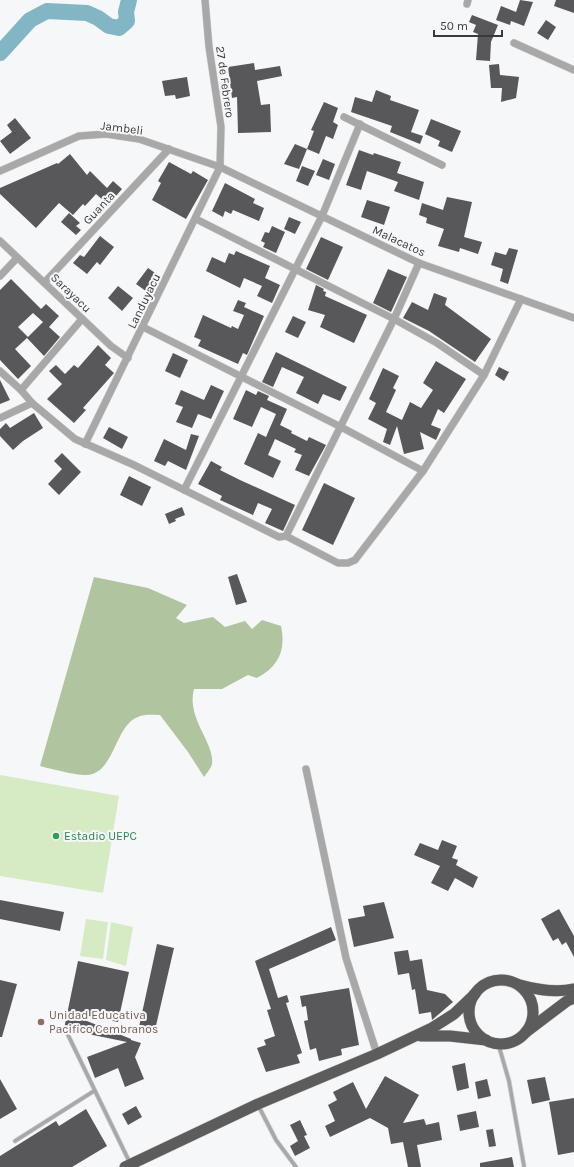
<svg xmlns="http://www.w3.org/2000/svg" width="574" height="1167" font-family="Karla,sans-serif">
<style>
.green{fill:#d6ebc4}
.forest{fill:#b0c59f}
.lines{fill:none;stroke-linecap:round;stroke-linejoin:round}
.river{stroke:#82b6c4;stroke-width:16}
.building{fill:#58585a}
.service-casing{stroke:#d0d1d3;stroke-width:5}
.minor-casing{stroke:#d0d1d3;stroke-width:8}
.trunk-casing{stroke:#d0d1d3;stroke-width:12}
.service{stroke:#a9a8a8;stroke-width:3.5}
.minor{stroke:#a9a8a8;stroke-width:7}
.trunk{stroke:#5d5c5c;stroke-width:11}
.leisure-dot{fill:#2e9e5b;stroke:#f6f7f9;stroke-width:1.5}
.education-dot{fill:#8d6e63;stroke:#f6f7f9;stroke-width:1.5}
.labels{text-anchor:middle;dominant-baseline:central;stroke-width:4;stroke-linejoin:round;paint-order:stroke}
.street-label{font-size:12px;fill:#3a3a3b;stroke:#f6f7f9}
.leisure-label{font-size:12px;fill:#27864d;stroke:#f6f7f9;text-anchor:start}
.education-label{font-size:12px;fill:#785e54;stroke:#f6f7f9;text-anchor:start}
</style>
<rect width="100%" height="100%" fill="#f6f7f9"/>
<g class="green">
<polygon points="0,775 119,796 103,893 0,876"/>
<polygon points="86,919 108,922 103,959 80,956"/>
<polygon points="111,922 133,927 126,966 106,960"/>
</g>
<path class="forest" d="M94,577l54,11 39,17 -11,13 8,5 29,-6 12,10 20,-6 7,8 10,-9 19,6c5,24 -2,40 -24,52l-9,-3 -26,14h-28c-8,29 21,54 18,75 -1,4 -5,9 -8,13l-16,-25 -28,-37c-7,0 -16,-1 -22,2 -23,8 -23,55 -50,58 -10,1 -37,-6 -48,-9z"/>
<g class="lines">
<polyline class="river" points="0,53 30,20 47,11 87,13 98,18 109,26 119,28 127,21 126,12 129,0"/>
</g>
<g class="building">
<polygon points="520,0 533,2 524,26 511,21 510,25 496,20 501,6 516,12"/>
<polygon points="556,0 574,0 574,13 554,6"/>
<polygon points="472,15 498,25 491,42 490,61 476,60 478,34 473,32 476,25 469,22"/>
<polygon points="546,20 556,27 548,40 537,33"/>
<polygon points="254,63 255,70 280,66 282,76 257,81 261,105 270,104 271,132 238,133 237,97 232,98 228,67"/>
<polygon points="499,64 500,75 519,77 516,98 501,102 502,88 491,88 489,65"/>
<polygon points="187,77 190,96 176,99 175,95 165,96 162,81"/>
<polygon points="376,90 391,96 390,100 419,110 411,132 423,136 420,144 390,132 392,126 351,112 355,97 372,102"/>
<polygon points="324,102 338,108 333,122 338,125 333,139 326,136 319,154 307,149 314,131 311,130"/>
<polygon points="15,118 31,138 10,154 0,141 12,132 7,125"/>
<polygon points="431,119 461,131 452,152 438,146 440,141 425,134"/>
<polygon points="295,144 307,149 299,169 284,164"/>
<polygon points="359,150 373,155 374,153 401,162 397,173 424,182 419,200 394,191 398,182 367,171 361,190 346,185"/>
<polygon points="70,154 87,175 90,171 107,188 113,181 122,189 116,196 113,193 105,202 96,194 85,206 83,204 73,215 59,203 36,228 0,194 0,188 57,163 58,164"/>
<polygon points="323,159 335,164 329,180 316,175"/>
<polygon points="169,162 191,174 193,171 208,180 186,219 152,200 161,183 158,181"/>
<polygon points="302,166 315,171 308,186 296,181"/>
<polygon points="225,183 255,199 253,203 264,208 259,221 233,210 231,214 225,211 223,217 212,211"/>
<polygon points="447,197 472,202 464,237 482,242 478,254 460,248 459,252 438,246 444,229 426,223 427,218 419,215 422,203 443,210"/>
<polygon points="367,200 390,207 384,225 361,217"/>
<polygon points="69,213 80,223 76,226 81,230 76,235 61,222"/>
<polygon points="289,217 301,222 295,234 284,229"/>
<polygon points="272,226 285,232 276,253 263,247 265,243 261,241 265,232 269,233"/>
<polygon points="100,236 114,247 100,265 97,262 87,274 73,263 80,255 84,257"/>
<polygon points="321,237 343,247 328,280 306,269"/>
<polygon points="509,248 518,250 508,284 500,281 503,269 491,265 495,252 506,255"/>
<polygon points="236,251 270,266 265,278 280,285 272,303 257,296 262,286 244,278 240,288 206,271 212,257 225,263 229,253 234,255"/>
<polygon points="148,268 161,277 150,294 136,284"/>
<polygon points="388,269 407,277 391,312 373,303"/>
<polygon points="11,279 41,309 46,304 59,316 49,327 60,337 44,356 27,338 43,322 33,313 18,327 28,337 15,349 31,366 18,379 0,360 0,290"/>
<polygon points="316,285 324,289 323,291 326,292 325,296 367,315 354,343 320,327 325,315 308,310"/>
<polygon points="118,286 133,298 122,311 108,298"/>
<polygon points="434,293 447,298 445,305 491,339 475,362 429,331 403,318 412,302 428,310"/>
<polygon points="238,300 246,303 244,307 264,316 247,355 243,353 238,364 198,346 201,340 194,337 203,315 231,328 232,326 238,329 244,315 233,311"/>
<polygon points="293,316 306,322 298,338 285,332"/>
<polygon points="98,345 111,358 105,365 114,373 83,408 86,410 74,423 47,399 62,384 49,371 56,365 65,374 74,365 78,368"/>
<polygon points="276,352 347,387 340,401 323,394 318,404 296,393 304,377 282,367 273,387 262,382"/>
<polygon points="173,353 188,360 180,378 165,371"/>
<polygon points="436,361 466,379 444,413 438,409 431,425 441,429 436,440 420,432 424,449 404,454 397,426 390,445 383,442 387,429 368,419 376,403 369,399 383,368 399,376 393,388 396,390 386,412 402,420 410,402 421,408 433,390 423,383"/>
<polygon points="499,367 509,372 504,381 495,375"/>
<polygon points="0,380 10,400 0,404"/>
<polygon points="211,385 224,391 211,419 198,414 192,428 176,422 183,407 175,404 181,390 204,400"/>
<polygon points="246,390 256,395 258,391 269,396 267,400 287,409 280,425 292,431 291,433 307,441 309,437 326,445 309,476 295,470 302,455 294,452 296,449 275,439 268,455 281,461 273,478 244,464 258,433 266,437 276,414 261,407 252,427 233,419"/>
<polygon points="34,413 43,428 23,441 13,450 0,436 0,429 6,423 10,428"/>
<polygon points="109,427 128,437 122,449 103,438"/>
<polygon points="191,434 199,436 186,470 168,461 165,466 154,461 164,439 186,450"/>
<polygon points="62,453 81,472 59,495 48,484 62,469 54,461"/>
<polygon points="211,461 222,467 220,470 240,480 295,505 283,531 265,523 272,509 258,503 253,515 220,500 222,496 198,484"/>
<polygon points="129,476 151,487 142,506 120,495"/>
<polygon points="324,483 355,498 333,545 302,530"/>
<polygon points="182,507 185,515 175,519 176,521 169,524 165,514"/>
<polygon points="237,574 247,602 236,605 228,577"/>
<polygon points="442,840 457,846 452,858 458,860 456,865 478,877 473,888 455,878 448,891 431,883 440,866 414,855 420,843 438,850"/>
<polygon points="0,900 64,912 60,931 0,919"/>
<polygon points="384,902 394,938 354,947 348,919 365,916 363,906"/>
<polygon points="559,909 574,936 574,957 566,942 562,945 558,938 553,941 541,919"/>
<polygon points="331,927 336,940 269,969 278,998 287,995 289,1002 286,1003 302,1053 297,1055 300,1063 266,1072 257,1048 266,1045 264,1040 275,1036 267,1010 271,1009 255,961"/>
<polygon points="157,944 174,948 155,1030 139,1027"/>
<polygon points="408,950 410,961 422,959 427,990 445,994 453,1002 432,1020 431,1012 419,1014 415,989 412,990 409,973 398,975 394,952"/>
<polygon points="78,961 129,972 118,1022 89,1016 87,1021 131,1039 131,1040 141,1043 135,1057 144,1079 125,1087 118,1068 95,1078 87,1057 127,1042 64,1029"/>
<polygon points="0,980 17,984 2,1037 0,1037"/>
<polygon points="349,988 359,1045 341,1049 342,1055 319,1061 316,1048 310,1050 304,1021 308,1020 306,1006 302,1007 300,996"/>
<polygon points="465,1063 469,1088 457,1091 452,1066"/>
<polygon points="385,1076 419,1095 403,1123 424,1119 426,1125 439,1122 442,1140 417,1145 421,1167 408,1167 403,1142 391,1144 388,1128 370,1118 330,1137 325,1126 335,1121 328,1105 337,1100 333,1092 353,1082 366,1109"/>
<polygon points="545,1077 550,1100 532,1104 527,1080"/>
<polygon points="0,1079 17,1109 0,1119"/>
<polygon points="487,1079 491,1096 478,1099 475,1082"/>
<polygon points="574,1098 574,1152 558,1155 549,1102"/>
<polygon points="136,1106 142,1117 128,1125 122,1114"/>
<polygon points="86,1109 107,1146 72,1167 0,1167 0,1156 56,1121 59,1126"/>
<polygon points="476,1111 479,1127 460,1131 457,1115"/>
<polygon points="300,1120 307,1135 304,1136 310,1148 295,1156 290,1146 298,1141 290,1125"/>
<polygon points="493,1129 496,1146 489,1147 486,1130"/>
<polygon points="512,1157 514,1167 480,1167 480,1163"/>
</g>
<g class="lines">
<g class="service-casing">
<g id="service">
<polyline points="68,1035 130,1163"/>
<polyline points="498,1043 509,1081 524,1166"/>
<polyline points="258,1105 276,1140 296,1167"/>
<polyline points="15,1141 94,1091"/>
</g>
</g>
<g class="minor-casing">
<g id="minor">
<polyline points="467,4 468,0"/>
<polyline points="514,43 574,70"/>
<polyline points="344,117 442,165"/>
<polyline points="0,171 79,136 106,134 139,139 220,167 419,263 574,318"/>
<polyline points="196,219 394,319 437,343 484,375"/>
<polyline points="0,241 111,346 128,358"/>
<polyline points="0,276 17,258"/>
<polyline points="45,282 169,149"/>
<polyline points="143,327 341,427 423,471"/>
<polyline points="0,371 21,390 32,403 75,439 134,465 279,537 286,536 394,319 419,263"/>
<polyline points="21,390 82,319"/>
<polyline points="0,418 32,403"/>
<polyline points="85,444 220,167 221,127 209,47 205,0"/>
<polyline points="184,490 322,216 360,124"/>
<polyline points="286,536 338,563 348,563 355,560 423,471 484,375 521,299"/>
<polyline points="306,769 346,958 377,1054"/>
</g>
</g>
<g class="trunk-casing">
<g id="trunk">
<circle cx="501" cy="1012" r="32"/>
<path d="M520,985c18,5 35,8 54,4"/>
<polyline points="526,1032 567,1001 574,998"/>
<polyline points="421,1036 450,1036 486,1040"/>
<polyline points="125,1167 258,1104 377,1054 432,1028 454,1014 475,994"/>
</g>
</g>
<use href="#service" class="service"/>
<use href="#minor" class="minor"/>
<use href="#trunk" class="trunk"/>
</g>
<circle class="leisure-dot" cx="56" cy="836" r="4"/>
<circle class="education-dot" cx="41" cy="1022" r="4"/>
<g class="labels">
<g class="street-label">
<text transform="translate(225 82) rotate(82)">27 de Febrero</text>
<text transform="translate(122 128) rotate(7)">Jambeli</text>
<text transform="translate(99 208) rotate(-47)">Guanta</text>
<text transform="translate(399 241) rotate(25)">Malacatos</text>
<text transform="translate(71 293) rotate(44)">Sarayacu</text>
<text transform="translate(144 301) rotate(-64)">Landuyacu</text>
</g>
<g class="leisure-label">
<text x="64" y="836">Estadio UEPC</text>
</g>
<g class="education-label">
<text x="49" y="1015">Unidad Educativa<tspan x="49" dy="14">Pacifico Cembranos</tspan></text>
</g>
</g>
<path d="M434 30v6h68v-6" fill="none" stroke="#3a3a3b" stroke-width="2"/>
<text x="440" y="30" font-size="12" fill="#3a3a3b" stroke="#f6f7f9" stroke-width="3" paint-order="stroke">50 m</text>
</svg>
